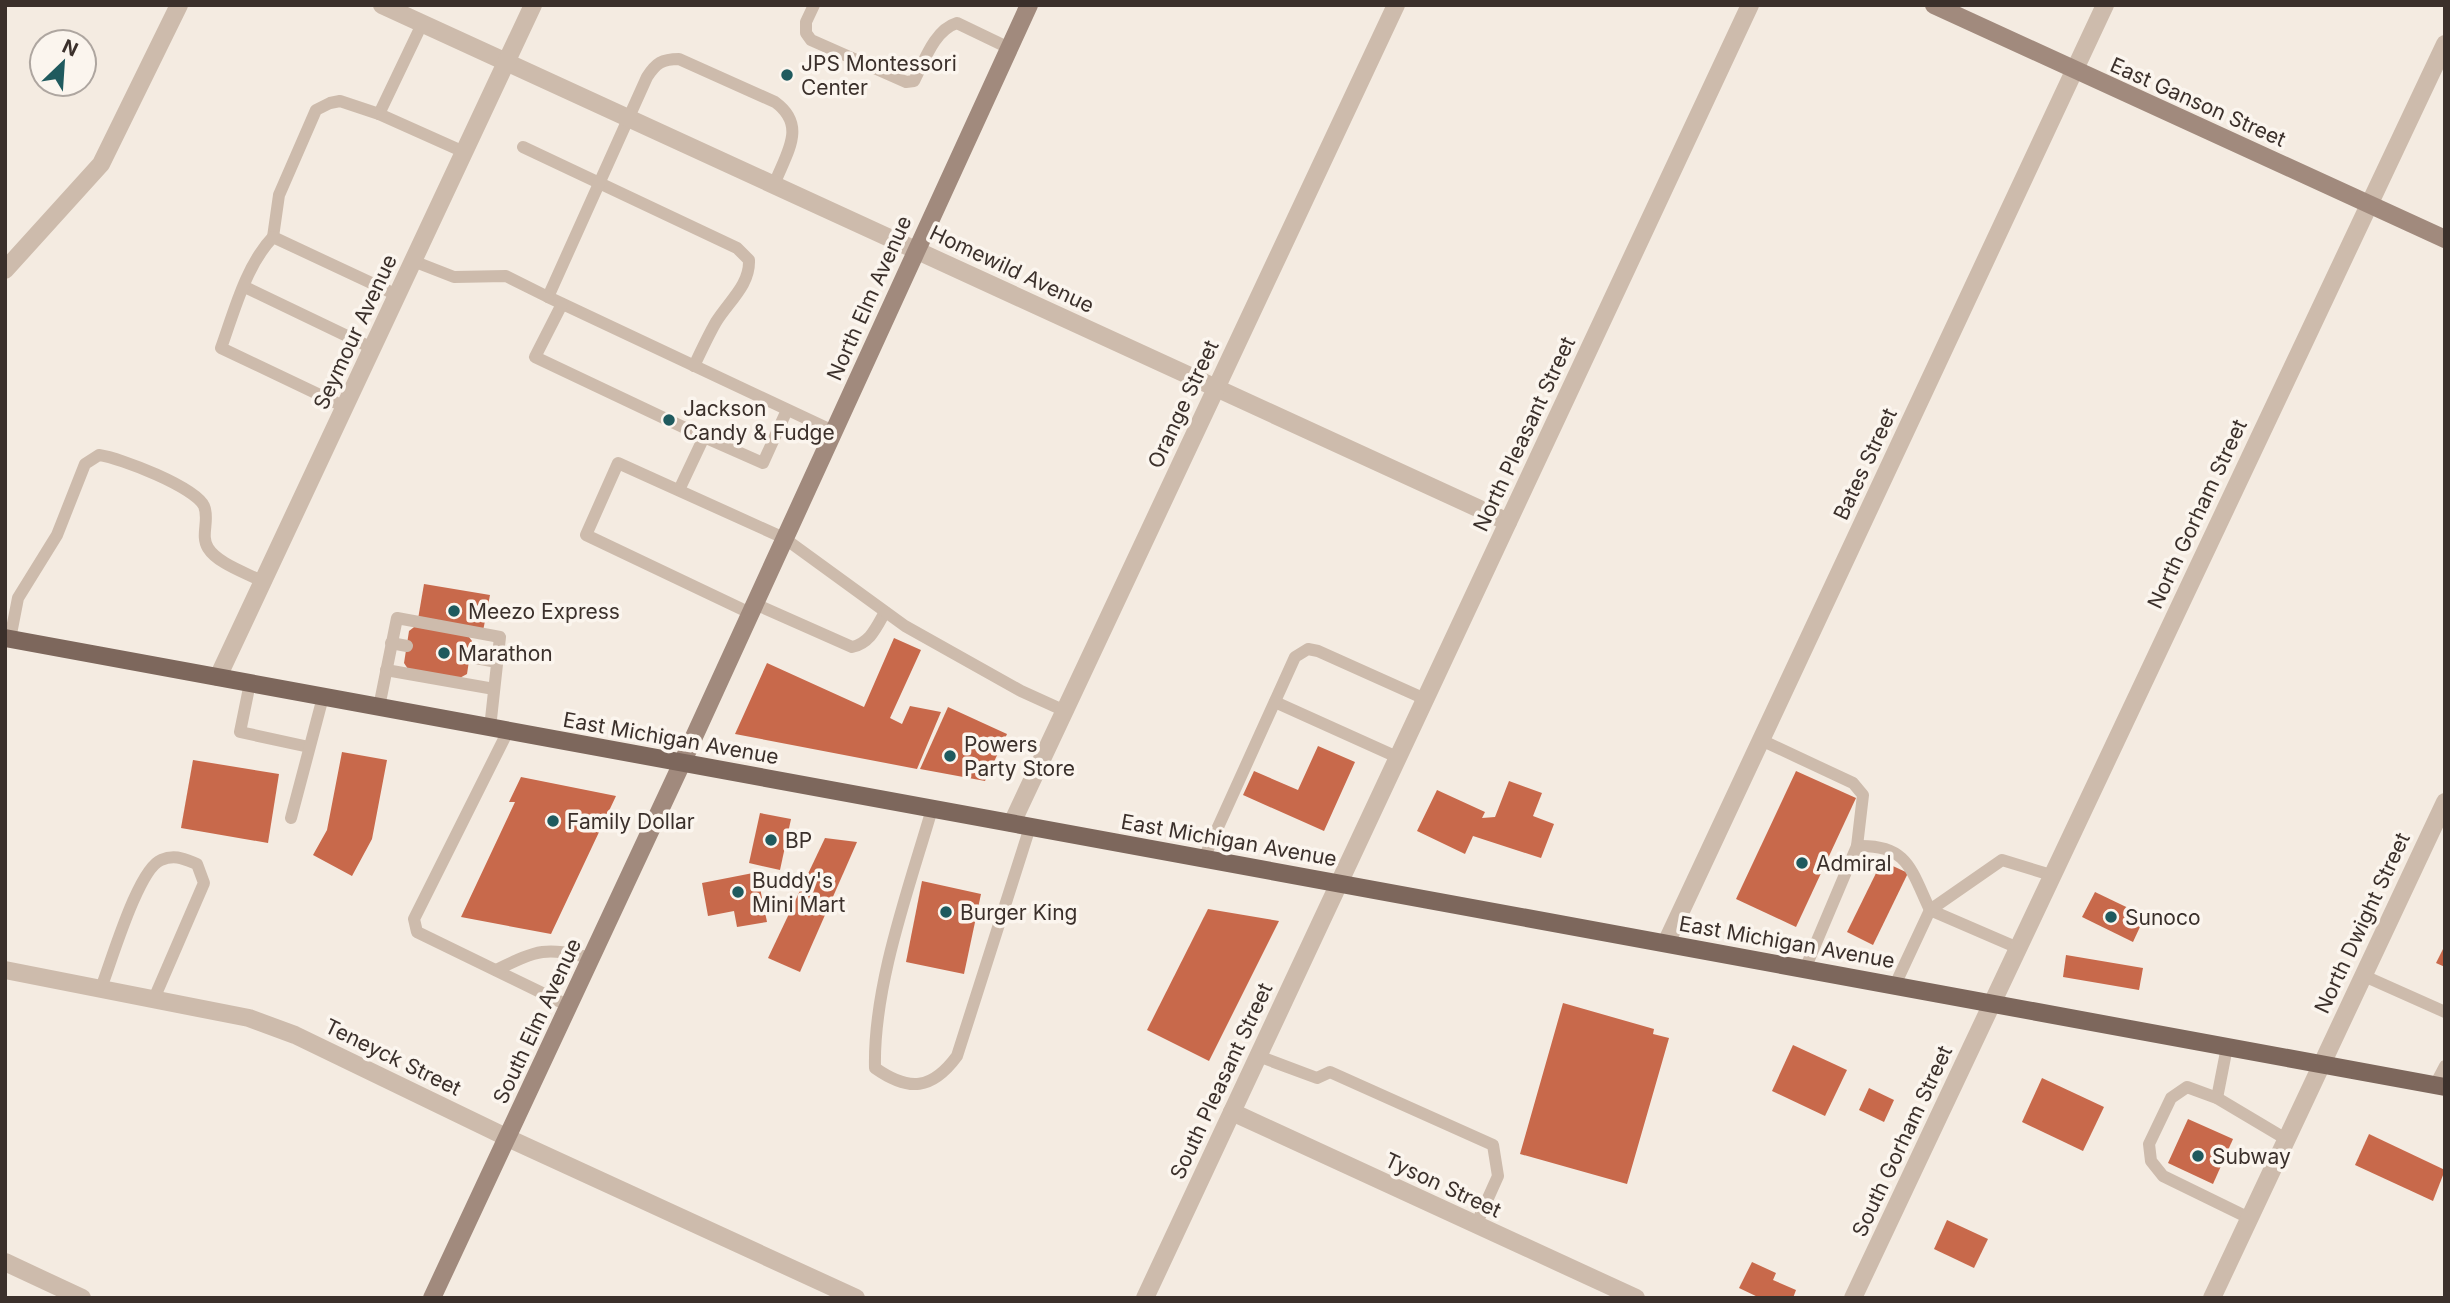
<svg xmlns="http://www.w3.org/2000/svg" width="2450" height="1303" font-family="Inter,sans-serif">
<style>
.building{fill:#c8694b}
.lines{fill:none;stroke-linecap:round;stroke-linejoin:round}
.lane{stroke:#cdbbac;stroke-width:12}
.street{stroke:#cdbbac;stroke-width:18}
.secondary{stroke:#a18a7d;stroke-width:18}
.primary{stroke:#7d675c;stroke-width:18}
.poi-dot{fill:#1f5a5e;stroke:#fbf5ee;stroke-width:2.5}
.labels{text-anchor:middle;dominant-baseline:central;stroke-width:7;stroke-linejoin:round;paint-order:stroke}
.poi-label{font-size:21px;fill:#3b302b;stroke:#fbf5ee;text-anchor:start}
.street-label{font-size:21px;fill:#3b302b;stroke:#fbf5ee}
</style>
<rect width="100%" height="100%" fill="#f4ebe1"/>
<g class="building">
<polygon points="424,584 490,595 483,631 418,619"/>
<polygon points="418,624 465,632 472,641 467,674 456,680 410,672 404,663 409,631"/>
<polygon points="894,638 921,650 890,718 902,724 910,706 941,712 917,769 735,734 767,663 864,707"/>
<polygon points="948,707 1007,734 985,781 920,769"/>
<polygon points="1318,746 1355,762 1324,831 1243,795 1254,771 1298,790"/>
<polygon points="342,752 387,760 372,839 352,876 313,855 327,830"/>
<polygon points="193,760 279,774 268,843 181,828"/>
<polygon points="1796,771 1856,798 1796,927 1736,899"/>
<polygon points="521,777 616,796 551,934 461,917 515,802 509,802"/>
<polygon points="1509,781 1542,793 1533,816 1554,824 1541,858 1473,836 1465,854 1417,831 1437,790 1485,812 1482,818 1495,817"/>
<polygon points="760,813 791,819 780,870 749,863"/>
<polygon points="825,838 857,842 800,972 768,958"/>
<polygon points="1882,861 1908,873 1873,945 1847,932"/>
<polygon points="753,873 755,884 759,883 767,922 737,927 734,911 708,916 702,883"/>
<polygon points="922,881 981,894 964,974 906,962"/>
<polygon points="2095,892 2145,916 2133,942 2082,917"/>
<polygon points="1208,909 1279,921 1209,1061 1147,1030"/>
<polygon points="2445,945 2445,967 2436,963"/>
<polygon points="2066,955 2143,968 2139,990 2063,977"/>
<polygon points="1563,1003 1654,1029 1653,1034 1669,1038 1627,1184 1520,1154"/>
<polygon points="1793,1045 1847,1070 1825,1116 1772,1091"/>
<polygon points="2042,1078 2104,1107 2083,1151 2022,1122"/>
<polygon points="1869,1088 1894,1100 1884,1122 1859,1110"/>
<polygon points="2188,1119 2233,1139 2213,1184 2168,1163"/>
<polygon points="2369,1134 2445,1170 2433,1201 2355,1165"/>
<polygon points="1947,1220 1988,1239 1974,1268 1934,1249"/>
<polygon points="1752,1262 1776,1273 1773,1280 1796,1290 1793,1298 1760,1298 1739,1288"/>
</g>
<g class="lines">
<g class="lane">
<path d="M814,5l-8,17v11l5,7 95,42 8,-1c10,-19 20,-51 43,-58l52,25"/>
<polyline points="379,114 422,24"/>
<path d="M523,147l214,101 12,12c1,25 -20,41 -33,62 -8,14 -15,29 -22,44"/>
<path d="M774,185c12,-32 34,-59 1,-83l-96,-43c-17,0 -23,4 -32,18l-99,220 285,134"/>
<polyline points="273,237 279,195 316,110 330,103 340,101 379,114 464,152"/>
<polyline points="413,261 454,277 506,276 548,297"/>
<polyline points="245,287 372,348"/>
<polyline points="562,304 535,357 704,437"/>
<path d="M345,407l-124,-59c13,-36 25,-83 52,-111l124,58"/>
<polyline points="679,490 704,437 763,463 787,410"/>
<path d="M755,604l97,43c18,-4 24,-19 33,-35"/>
<polyline points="750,613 586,535 618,463 784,538 905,626 1021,691 1065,711"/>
<path d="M10,639l8,-41 39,-63 28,-71 14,-9c22,3 96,32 105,51 6,14 -4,29 4,42 10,16 39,25 55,34"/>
<polyline points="391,643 407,646"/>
<polyline points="470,657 497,662"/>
<polyline points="386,670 494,689"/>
<polyline points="250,683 240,732 309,747"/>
<polyline points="1275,702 1397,757"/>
<polyline points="379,707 397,618 500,637 490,728"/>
<polyline points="508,731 414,919 417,932 569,1006"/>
<polyline points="1761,740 1853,783 1863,795 1857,846"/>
<path d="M932,809c-23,79 -59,177 -57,259 34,24 57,22 82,-12l73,-229"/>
<polyline points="291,818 323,697"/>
<polyline points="1204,858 1295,657 1308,649 1318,651 1425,699"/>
<path d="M1805,969l52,-123c51,-2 54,24 73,64l88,38"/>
<path d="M496,970c44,-21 48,-23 95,-12"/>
<polyline points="2362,975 2445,1012"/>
<polyline points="1895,985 1930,910 2002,860 2051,875"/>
<path d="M101,988c10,-25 37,-119 60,-128 14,-6 23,-1 36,4l7,19 -51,118"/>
<polyline points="1258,1056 1317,1078 1330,1072 1493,1145 1498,1176 1476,1225"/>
<polyline points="2435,1085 2445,1066"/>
<polyline points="2217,1098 2227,1047"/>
<polyline points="2249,1218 2163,1176 2151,1161 2149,1144 2171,1098 2187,1087 2217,1098 2286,1139"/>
</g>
<g class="street">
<polyline points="382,5 1508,522"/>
<polyline points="5,270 101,164 179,5"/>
<polyline points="218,677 533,5"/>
<polyline points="1012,823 1396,5"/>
<polyline points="1666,943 2105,5"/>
<polyline points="5,970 249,1018 295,1035 508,1138 856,1298"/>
<polyline points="1232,1112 1636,1298"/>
<polyline points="5,1262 82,1298"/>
<polyline points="1145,1298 1750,5"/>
<polyline points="1853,1298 2445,44"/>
<polyline points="2212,1298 2445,802"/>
</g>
<g class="secondary">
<polyline points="1934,5 2445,239"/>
<polyline points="432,1298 682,763 1029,5"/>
</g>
<polyline class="primary" points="5,638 2445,1087"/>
</g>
<g class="poi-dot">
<circle cx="787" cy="75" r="7"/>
<circle cx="669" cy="420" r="7"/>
<circle cx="454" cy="611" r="7"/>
<circle cx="444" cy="653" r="7"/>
<circle cx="950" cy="756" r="7"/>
<circle cx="553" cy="821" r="7"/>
<circle cx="771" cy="840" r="7"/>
<circle cx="1802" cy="863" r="7"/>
<circle cx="738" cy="892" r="7"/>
<circle cx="946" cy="912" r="7"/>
<circle cx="2111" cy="917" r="7"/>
<circle cx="2198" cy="1156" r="7"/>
</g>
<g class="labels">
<g class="poi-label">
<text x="801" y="63">JPS Montessori<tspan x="801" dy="24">Center</tspan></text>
<text x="683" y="408">Jackson<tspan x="683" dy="24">Candy &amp; Fudge</tspan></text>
<text x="468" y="611">Meezo Express</text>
<text x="458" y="653">Marathon</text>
<text x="964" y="744">Powers<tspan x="964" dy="24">Party Store</tspan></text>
<text x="567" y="821">Family Dollar</text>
<text x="785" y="840">BP</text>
<text x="1816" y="863">Admiral</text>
<text x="752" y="880">Buddy's<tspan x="752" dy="24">Mini Mart</tspan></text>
<text x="960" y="912">Burger King</text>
<text x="2125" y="917">Sunoco</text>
<text x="2212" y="1156">Subway</text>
</g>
<g class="street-label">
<text transform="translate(2198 102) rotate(24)">East Ganson Street</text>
<text transform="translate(1012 269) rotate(25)">Homewild Avenue</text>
<text transform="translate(869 298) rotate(-66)">North Elm Avenue</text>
<text transform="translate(355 332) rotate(-65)">Seymour Avenue</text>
<text transform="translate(1183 404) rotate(-65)">Orange Street</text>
<text transform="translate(1524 434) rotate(-65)">North Pleasant Street</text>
<text transform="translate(1865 464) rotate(-65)">Bates Street</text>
<text transform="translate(2197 514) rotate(-65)">North Gorham Street</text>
<text transform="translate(671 738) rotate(10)">East Michigan Avenue</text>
<text transform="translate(1229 840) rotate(10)">East Michigan Avenue</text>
<text transform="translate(2362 923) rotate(-65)">North Dwight Street</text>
<text transform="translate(1787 942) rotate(10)">East Michigan Avenue</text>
<text transform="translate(537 1021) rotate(-65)">South Elm Avenue</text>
<text transform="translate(393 1057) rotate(26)">Teneyck Street</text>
<text transform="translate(1221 1081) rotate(-65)">South Pleasant Street</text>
<text transform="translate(1902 1141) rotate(-65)">South Gorham Street</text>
<text transform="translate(1443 1185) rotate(25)">Tyson Street</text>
</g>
</g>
<rect width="2450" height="1303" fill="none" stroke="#3b302b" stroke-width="14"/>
<g transform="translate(63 63) rotate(25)"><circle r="33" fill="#fbf5ee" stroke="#aea6a0" stroke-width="2"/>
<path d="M0-5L12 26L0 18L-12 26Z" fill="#1f5a5e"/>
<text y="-10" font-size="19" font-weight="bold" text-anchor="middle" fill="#3b302b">N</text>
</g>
</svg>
